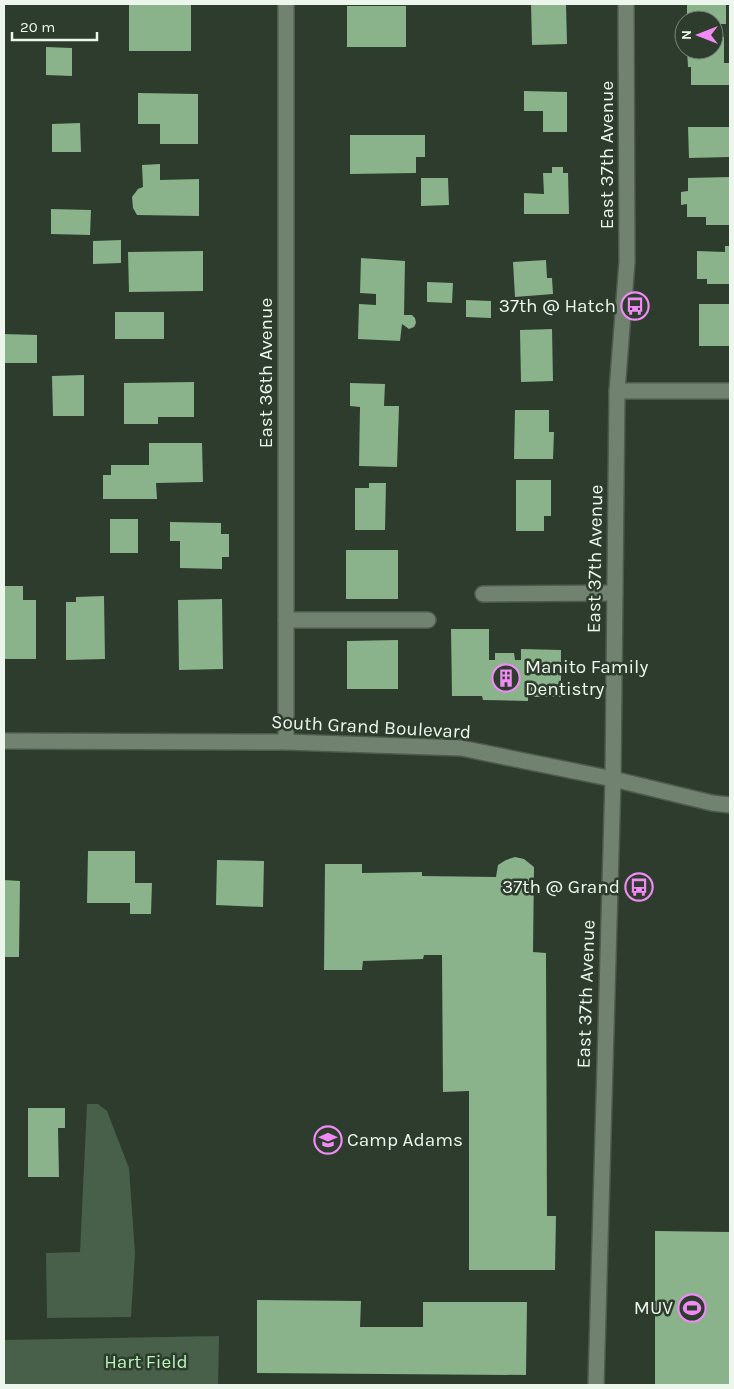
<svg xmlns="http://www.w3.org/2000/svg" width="734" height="1389" font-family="Karla,sans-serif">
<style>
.green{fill:#485f49}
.building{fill:#8ab28b}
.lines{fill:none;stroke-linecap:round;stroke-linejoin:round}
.lane-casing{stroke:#4d5a4d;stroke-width:18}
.street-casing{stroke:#4d5a4d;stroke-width:18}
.secondary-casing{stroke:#4d5a4d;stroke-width:18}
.lane{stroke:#718271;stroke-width:15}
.street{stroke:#718271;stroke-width:15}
.secondary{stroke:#718271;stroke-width:15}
.labels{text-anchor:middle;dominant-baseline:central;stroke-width:5;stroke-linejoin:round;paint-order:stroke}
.street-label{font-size:19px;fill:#ecf6ec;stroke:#2d3c2d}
.poi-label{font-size:19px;fill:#ecf6ec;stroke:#2d3c2d;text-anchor:end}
.park-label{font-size:19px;fill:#b7f5ba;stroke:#2d3c2d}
</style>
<rect width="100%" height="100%" fill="#2d3c2d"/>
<g class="green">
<polygon points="87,1104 98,1104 107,1111 129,1168 135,1253 131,1317 47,1318 46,1253 80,1252"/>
<polygon points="219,1336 218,1385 4,1385 4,1340"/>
</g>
<g class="building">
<polygon points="531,4 566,4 567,44 532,45"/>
<polygon points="687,4 726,4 726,24 714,24 714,20 687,20"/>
<rect x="129" y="5" width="62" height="46"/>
<rect x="347" y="6" width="59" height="41"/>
<polygon points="714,37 724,37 724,63 730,63 730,85 691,85 691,67 688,67 687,50 714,50"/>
<polygon points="46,47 72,48 72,76 46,75"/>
<polygon points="524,91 567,92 567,132 543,132 543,111 524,111"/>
<polygon points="138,93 198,94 198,144 160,144 160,124 138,124"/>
<polygon points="80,123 81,152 52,152 52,124"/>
<polygon points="688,127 730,127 730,157 689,158"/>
<polygon points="350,135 425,135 425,157 416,157 416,173 350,174"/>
<polygon points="160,164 160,180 199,179 199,216 137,215 133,208 132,197 138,189 143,187 142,165"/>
<polygon points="552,167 563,167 563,173 568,173 569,214 524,214 524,193 544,194 543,173 552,173"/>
<polygon points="730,177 730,225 706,225 706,217 687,217 687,204 681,205 681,192 688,191 688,178"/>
<polygon points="421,178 448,178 449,205 421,206"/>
<polygon points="51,209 91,210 90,235 51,234"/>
<polygon points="121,240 121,263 93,264 93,241"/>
<polygon points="725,246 730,246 730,284 707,284 707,279 697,279 697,251 725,252"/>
<polygon points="203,251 203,291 129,292 128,252"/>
<polygon points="361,258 405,261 404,315 412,315 415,318 416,323 414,327 409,329 402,324 400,341 358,339 359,304 376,305 376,294 360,293"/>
<polygon points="546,260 547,278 552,278 553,294 515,297 513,262"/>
<polygon points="427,282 453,283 452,303 427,302"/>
<polygon points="466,300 491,301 491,318 466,317"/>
<rect x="699" y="304" width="31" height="42"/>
<rect x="115" y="312" width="49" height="27"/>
<polygon points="552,329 553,381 521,382 520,330"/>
<polygon points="4,334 37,335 37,363 4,363"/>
<polygon points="84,375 84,416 53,416 52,376"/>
<polygon points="194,382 194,417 158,417 158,424 124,424 124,383"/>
<polygon points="350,383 385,384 384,406 399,406 397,467 359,466 360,407 350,406"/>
<polygon points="515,410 549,410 549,432 554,432 553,459 514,459"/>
<polygon points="149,443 202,443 203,482 156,483 157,499 103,499 103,475 111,475 111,465 149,465"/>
<polygon points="516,480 551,480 551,516 544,516 544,531 516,531"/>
<polygon points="369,483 386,483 385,530 355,530 355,488 369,488"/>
<rect x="110" y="519" width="28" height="34"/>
<polygon points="170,522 221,523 221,534 229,534 229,557 222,557 222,569 180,568 180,541 170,541"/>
<rect x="346" y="550" width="52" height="49"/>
<polygon points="4,586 23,586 23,600 36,600 36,659 4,659"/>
<polygon points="104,596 105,659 66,660 66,602 76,602 76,597"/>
<polygon points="222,599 223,669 179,670 178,600"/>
<polygon points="451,629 489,629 489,660 495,660 495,653 514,653 515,660 521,660 521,649 561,650 561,697 528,697 528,701 483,700 482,696 452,696"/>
<polygon points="398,640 398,689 347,689 347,641"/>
<polygon points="88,851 135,851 135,883 152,883 151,914 130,914 130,903 87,903"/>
<polygon points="515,857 524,859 534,867 533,952 546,953 547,1216 556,1216 555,1270 469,1270 469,1091 443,1092 442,955 424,955 423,959 363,961 362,970 324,970 325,864 362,864 362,873 422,872 422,876 496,877 498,865 506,860"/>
<polygon points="217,860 264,861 263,907 216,905"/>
<polygon points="4,880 20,881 19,957 4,957"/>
<polygon points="28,1108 65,1108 65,1128 58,1128 59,1177 28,1177"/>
<polygon points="655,1231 730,1232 730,1385 655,1385"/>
<polygon points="257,1300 361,1301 360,1327 423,1327 423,1302 527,1302 526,1375 257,1373"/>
</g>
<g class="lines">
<g class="lane-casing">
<g id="lane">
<polyline points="483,594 615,593"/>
<polyline points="286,620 428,620"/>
</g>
</g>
<g class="street-casing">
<g id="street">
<polyline points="617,391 730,391"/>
<polyline points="286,742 286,4"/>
</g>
</g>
<g class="secondary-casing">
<g id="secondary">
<polyline points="4,741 286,742 461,748 613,779 712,803 730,805"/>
<polyline points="596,1385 613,779 617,391 627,262 626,4"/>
</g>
</g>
<use href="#lane" class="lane"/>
<use href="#street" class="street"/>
<use href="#secondary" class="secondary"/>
</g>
<defs>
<g id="bus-ring" transform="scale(1.4375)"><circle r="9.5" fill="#2d3c2d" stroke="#f08bf5" stroke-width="1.5"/><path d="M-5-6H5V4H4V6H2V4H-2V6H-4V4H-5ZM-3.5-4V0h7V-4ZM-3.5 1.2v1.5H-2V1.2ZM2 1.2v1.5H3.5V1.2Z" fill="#f08bf5"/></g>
<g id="building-ring" transform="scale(1.4375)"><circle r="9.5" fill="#2d3c2d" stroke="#f08bf5" stroke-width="1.5"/><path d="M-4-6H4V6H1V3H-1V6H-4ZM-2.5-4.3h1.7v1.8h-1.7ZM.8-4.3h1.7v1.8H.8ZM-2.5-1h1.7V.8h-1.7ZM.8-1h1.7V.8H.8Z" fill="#f08bf5"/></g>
<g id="school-ring" transform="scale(1.4375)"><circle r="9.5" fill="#2d3c2d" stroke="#f08bf5" stroke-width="1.5"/><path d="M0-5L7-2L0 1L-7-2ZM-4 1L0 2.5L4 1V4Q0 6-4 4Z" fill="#f08bf5"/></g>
<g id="stadium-ring" transform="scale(1.4375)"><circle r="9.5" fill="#2d3c2d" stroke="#f08bf5" stroke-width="1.5"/><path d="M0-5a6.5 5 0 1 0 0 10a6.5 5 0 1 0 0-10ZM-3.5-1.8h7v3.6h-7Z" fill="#f08bf5"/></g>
</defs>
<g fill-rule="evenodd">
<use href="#bus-ring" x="635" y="306"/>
<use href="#building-ring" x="506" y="678"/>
<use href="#bus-ring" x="639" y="887"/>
<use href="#school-ring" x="328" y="1140"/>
<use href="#stadium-ring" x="692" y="1308"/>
</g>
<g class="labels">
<g class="street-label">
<text transform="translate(607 155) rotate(-90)">East 37th Avenue</text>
<text transform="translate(266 373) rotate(-90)">East 36th Avenue</text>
<text transform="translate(595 559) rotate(-89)">East 37th Avenue</text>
<text transform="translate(371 727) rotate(3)">South Grand Boulevard</text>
<text transform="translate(586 994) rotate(-88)">East 37th Avenue</text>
</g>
<g class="poi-label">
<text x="616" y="306">37th @ Hatch</text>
<text x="525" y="667" text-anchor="start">Manito Family<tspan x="525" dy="22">Dentistry</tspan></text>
<text x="620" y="887">37th @ Grand</text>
<text x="347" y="1140" text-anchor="start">Camp Adams</text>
<text x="673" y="1308">MUV</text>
</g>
<g class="park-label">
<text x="146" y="1362">Hart Field</text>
</g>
</g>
<rect width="734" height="1389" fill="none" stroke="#ecf6ec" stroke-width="10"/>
<g transform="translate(699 35) rotate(270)"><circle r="24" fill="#2d3c2d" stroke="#798679"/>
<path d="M0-4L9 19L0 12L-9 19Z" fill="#f08bf5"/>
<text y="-8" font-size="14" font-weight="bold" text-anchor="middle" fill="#ecf6ec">N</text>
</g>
<path d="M12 32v8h85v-8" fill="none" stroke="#ecf6ec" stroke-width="2.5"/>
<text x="20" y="32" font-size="15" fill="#ecf6ec" stroke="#2d3c2d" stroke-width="4" paint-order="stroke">20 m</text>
</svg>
